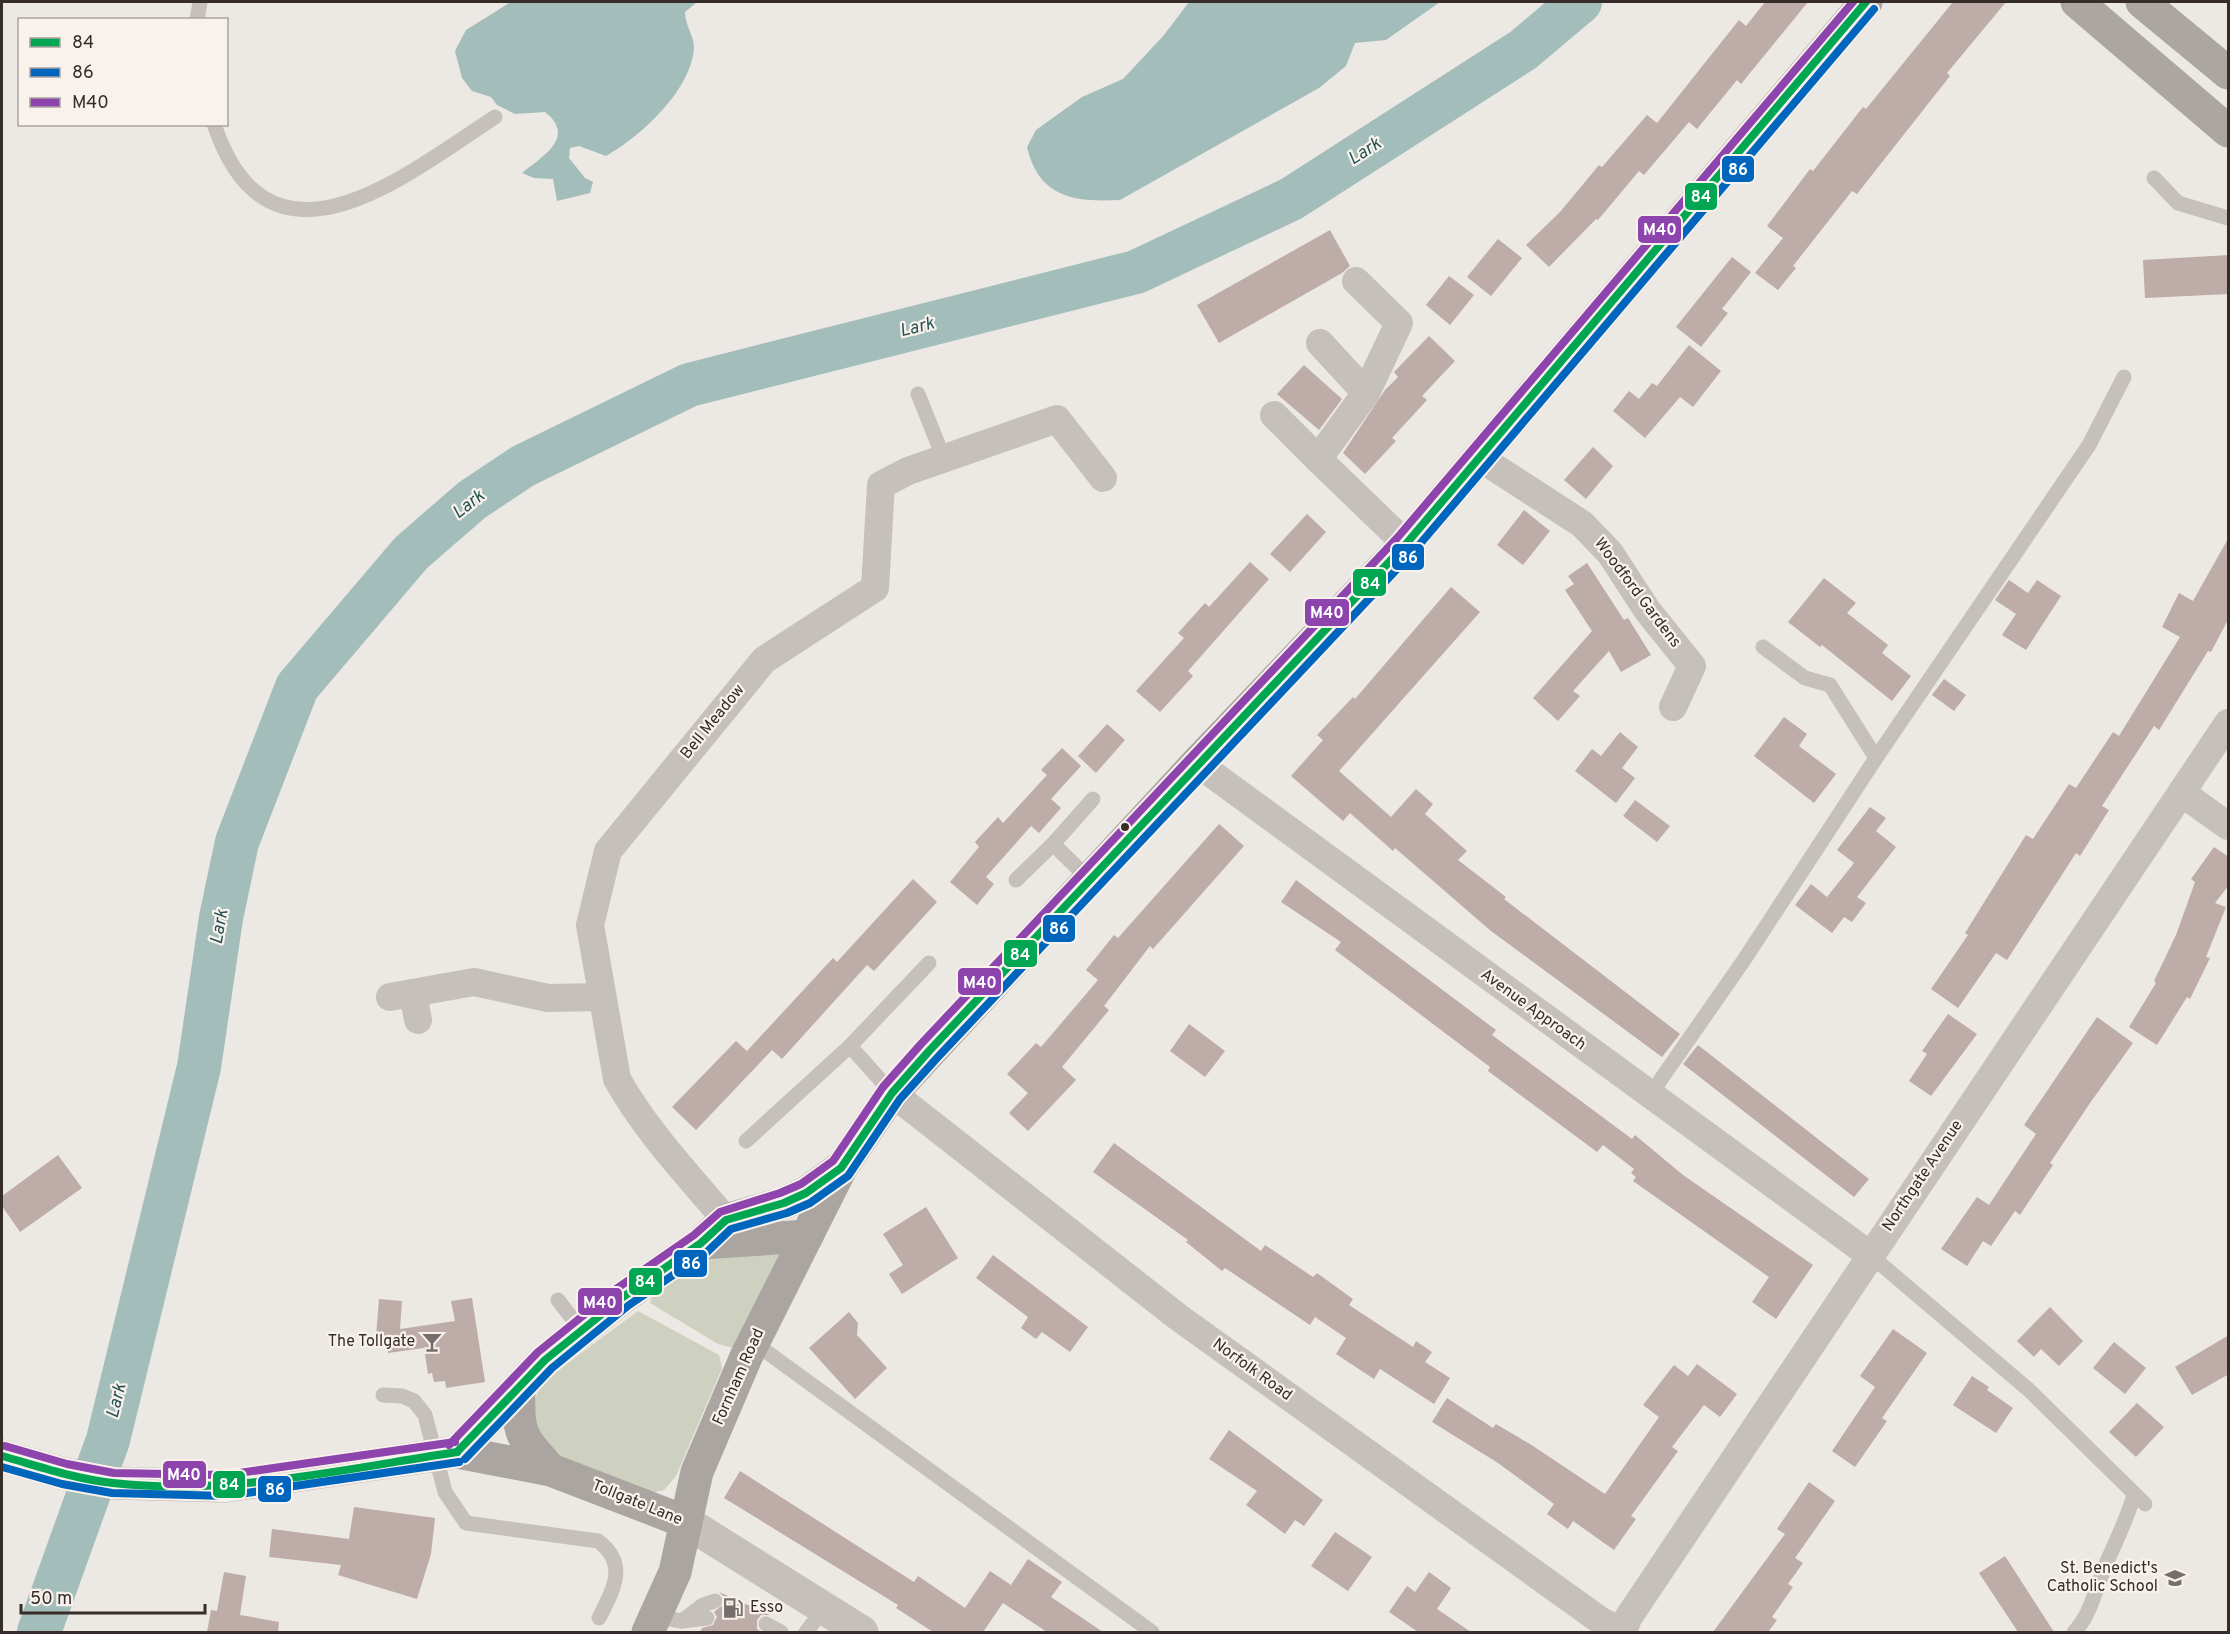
<svg xmlns="http://www.w3.org/2000/svg" width="2230" height="1634" font-family="Overpass,sans-serif">
<style>
.green{fill:#ced1bf}
.water{fill:#a2bdba}
.lines{fill:none;stroke-linecap:round;stroke-linejoin:round}
.river{stroke:#a2bdba;stroke-width:44}
.building{fill:#beaca8}
.service{stroke:#c6c0bc;stroke-width:15}
.minor{stroke:#c6c0bc;stroke-width:28}
.tertiary{stroke:#c6c0bc;stroke-width:33}
.secondary{stroke:#b6b0ad;stroke-width:33}
.primary{stroke:#aba5a1;stroke-width:33}
.trunk{stroke:#aba6a2;stroke-width:33}
.bus-1-casing{stroke:#f8f1ec;stroke-width:12}
.bus-2-casing{stroke:#f8f1ec;stroke-width:12}
.bus-3-casing{stroke:#f8f1ec;stroke-width:12}
.bus-1{stroke:#00a651;stroke-width:8}
.bus-2{stroke:#0065bd;stroke-width:8}
.bus-3{stroke:#8e44ad;stroke-width:8}
.bus-dot{fill:#362d2b;stroke:#f8f1ec;stroke-width:2}
.labels{text-anchor:middle;dominant-baseline:central;stroke-width:4.5;stroke-linejoin:round;paint-order:stroke}
.street-label{font-size:16px;fill:#362d2b;stroke:#f8f1ec}
.poi-label{font-size:16px;fill:#362d2b;stroke:#f8f1ec;text-anchor:end}
.water-label{font-size:18px;font-style:italic;fill:#255352;stroke:#f8f1ec}
.line-badge{stroke:#f8f1ec;stroke-width:2}
.badge-label{font-size:16px;text-anchor:middle;font-weight:bold;fill:#fff}
</style>
<rect width="100%" height="100%" fill="#ece8e4"/>
<g class="green">
<polygon points="727,1240 786,1240 733,1348 718,1344 650,1303 654,1291"/>
<polygon points="638,1311 719,1355 722,1368 676,1476 664,1490 649,1494 580,1468 554,1452 539,1435 532,1407 541,1383"/>
</g>
<g class="water">
<path d="M511,2h186l-12,10c0,13 9,24 9,35 -2,43 -54,90 -88,109l-27,-10 -9,2 -1,10 16,20 8,4 -3,11 -33,8 -4,-22 -19,-1 -12,-5c20,-16 55,-36 23,-61l-30,2 -18,-9 -6,-8 -19,-6 -10,-13 -7,-27 11,-21z"/>
<path d="M1189,2h251l-54,38 -31,3 -9,23 -27,22 -199,112c-44,2 -81,-1 -93,-53l9,-17 46,-33 41,-18 41,-44z"/>
</g>
<g class="lines">
<polyline class="river" points="39,1632 108,1440 199,1067 221,918 237,842 297,687 411,553 472,500 523,466 689,385 1136,272 1291,199 1523,50 1580,2"/>
</g>
<g class="building">
<polygon points="1765,2 1808,2 1741,84 1737,80 1697,129 1689,122 1644,175 1639,171 1598,220 1596,219 1549,267 1526,245 1560,212 1599,165 1602,167 1647,115 1657,123 1739,20 1746,26"/>
<polygon points="1953,2 2006,2 1947,73 1950,76 1857,194 1852,191 1793,266 1796,268 1778,290 1755,273 1783,238 1767,226 1810,169 1813,171 1863,107 1866,109"/>
<polygon points="1330,230 1350,266 1342,273 1219,343 1197,305"/>
<polygon points="1498,239 1522,258 1491,296 1467,277"/>
<polygon points="2229,255 2229,294 2145,298 2143,260"/>
<polygon points="1732,257 1751,272 1722,309 1728,313 1701,347 1676,327"/>
<polygon points="1449,276 1474,295 1450,325 1426,305"/>
<polygon points="1429,336 1455,361 1422,396 1427,400 1392,438 1396,441 1365,474 1343,453 1385,390 1398,377 1394,372"/>
<polygon points="1689,345 1721,371 1693,407 1680,397 1645,438 1613,411 1629,391 1639,399 1652,383 1657,386"/>
<polygon points="1304,365 1342,399 1319,430 1277,394"/>
<polygon points="1593,447 1613,466 1586,499 1564,480"/>
<polygon points="1524,510 1550,531 1523,565 1497,545"/>
<polygon points="1307,514 1326,532 1290,572 1270,554"/>
<polygon points="2229,537 2229,618 2211,652 2208,651 2159,730 2154,726 2102,806 2109,810 2080,856 2076,853 2007,960 1996,953 1958,1008 1931,989 1968,935 1965,933 2026,835 2033,839 2069,784 2076,788 2113,732 2119,736 2180,637 2162,627 2179,593 2193,601"/>
<polygon points="1250,562 1269,579 1188,671 1193,676 1160,712 1136,691 1184,638 1178,633 1205,603 1209,607"/>
<polygon points="1587,563 1624,620 1628,618 1651,655 1621,672 1609,651 1573,691 1580,696 1558,721 1533,698 1592,631 1565,590 1574,584 1568,576"/>
<polygon points="1824,578 1856,603 1847,613 1888,645 1882,653 1911,676 1892,701 1822,645 1820,647 1788,622"/>
<polygon points="2009,580 2028,593 2037,580 2061,596 2026,650 2002,635 2016,614 1995,600"/>
<polygon points="1451,587 1480,612 1339,771 1391,817 1416,789 1433,804 1425,814 1467,851 1458,860 1506,897 1504,899 1680,1034 1662,1057 1491,931 1395,848 1393,851 1350,813 1343,821 1291,776 1323,740 1317,735 1353,697 1355,699"/>
<polygon points="1944,679 1966,695 1954,711 1932,695"/>
<polygon points="1784,717 1807,734 1799,746 1836,774 1814,803 1754,756"/>
<polygon points="1107,724 1125,740 1096,773 1078,756"/>
<polygon points="1620,732 1638,747 1622,768 1635,778 1616,803 1575,771 1592,749 1601,756"/>
<polygon points="1062,748 1081,766 1051,799 1061,808 1039,833 1031,826 986,877 994,884 977,905 950,882 979,847 975,842 998,817 1003,823 1047,775 1041,770"/>
<polygon points="1635,800 1670,826 1657,842 1623,816"/>
<polygon points="1870,807 1886,818 1876,831 1896,847 1857,897 1866,903 1852,922 1844,917 1832,933 1795,905 1811,884 1827,897 1854,863 1837,850"/>
<polygon points="1219,824 1244,846 1153,949 1150,946 1104,1006 1109,1010 1062,1067 1076,1080 1028,1131 1009,1113 1028,1093 1007,1074 1036,1043 1041,1047 1098,980 1086,970 1114,935 1118,938"/>
<polygon points="2214,847 2229,857 2229,885 2215,903 2226,907 2206,957 2210,958 2190,999 2187,997 2157,1045 2129,1027 2156,983 2154,981 2176,935 2195,882 2191,879"/>
<polygon points="913,879 937,902 874,971 867,965 782,1059 772,1050 696,1130 672,1107 736,1041 747,1051 833,958 837,962"/>
<polygon points="1296,880 1496,1030 1492,1035 1632,1139 1635,1135 1683,1175 1813,1265 1776,1319 1752,1302 1769,1277 1633,1181 1636,1177 1631,1173 1634,1169 1603,1145 1597,1152 1488,1071 1490,1067 1335,950 1341,942 1281,902"/>
<polygon points="1948,1014 1977,1034 1931,1096 1909,1081 1927,1054 1922,1051"/>
<polygon points="2097,1017 2133,1043 2090,1103 2050,1163 2053,1165 2020,1215 2015,1211 1991,1246 1983,1241 1967,1266 1941,1249 1977,1197 1989,1205 2036,1134 2024,1125"/>
<polygon points="1189,1024 1225,1051 1205,1077 1170,1051"/>
<polygon points="1698,1045 1869,1179 1854,1197 1683,1064"/>
<polygon points="1114,1143 1261,1251 1265,1245 1313,1277 1317,1273 1353,1299 1349,1305 1413,1347 1416,1341 1432,1352 1425,1362 1450,1378 1434,1404 1380,1369 1374,1379 1336,1354 1346,1338 1315,1317 1310,1325 1225,1268 1222,1271 1186,1242 1188,1240 1093,1172"/>
<polygon points="58,1155 82,1188 20,1232 2,1206 2,1196"/>
<polygon points="926,1207 958,1258 902,1294 889,1274 903,1265 883,1234"/>
<polygon points="993,1255 1088,1327 1070,1352 1042,1332 1036,1339 1021,1328 1028,1317 976,1278"/>
<polygon points="472,1298 485,1382 446,1388 445,1381 434,1382 432,1373 428,1374 424,1348 388,1353 385,1337 376,1336 379,1299 402,1301 400,1329 455,1321 451,1301"/>
<polygon points="2050,1307 2083,1341 2059,1366 2041,1349 2034,1357 2017,1341"/>
<polygon points="849,1312 858,1323 857,1335 887,1368 855,1399 809,1348"/>
<polygon points="1893,1329 1927,1353 1882,1418 1887,1421 1855,1467 1832,1451 1875,1387 1860,1376"/>
<polygon points="2229,1335 2229,1374 2192,1395 2175,1367"/>
<polygon points="2114,1342 2146,1368 2125,1394 2093,1368"/>
<polygon points="1697,1364 1737,1394 1720,1417 1704,1405 1672,1447 1678,1451 1631,1516 1636,1519 1614,1550 1573,1521 1568,1529 1547,1514 1554,1504 1498,1463 1432,1422 1447,1398 1493,1428 1496,1424 1530,1444 1605,1494 1659,1417 1643,1405 1674,1365 1688,1376"/>
<polygon points="1972,1376 1989,1387 1987,1390 2013,1408 1996,1433 1953,1405"/>
<polygon points="2137,1403 2164,1427 2136,1457 2109,1432"/>
<polygon points="1229,1430 1323,1500 1304,1526 1295,1520 1285,1534 1246,1505 1257,1491 1209,1459"/>
<polygon points="740,1471 914,1582 918,1576 965,1608 990,1571 1011,1585 1028,1559 1062,1582 1051,1597 1103,1632 1047,1632 1003,1603 983,1632 933,1632 896,1608 898,1605 724,1498"/>
<polygon points="1809,1482 1835,1501 1795,1558 1803,1563 1788,1584 1793,1587 1772,1617 1777,1620 1768,1632 1713,1632 1785,1534 1777,1529"/>
<polygon points="354,1507 435,1518 431,1554 417,1599 338,1575 341,1565 269,1557 272,1529 349,1539"/>
<polygon points="1335,1532 1372,1557 1348,1591 1311,1566"/>
<polygon points="2005,1556 2054,1632 2018,1632 1979,1573"/>
<polygon points="224,1572 246,1576 240,1615 279,1622 278,1632 207,1632 211,1610 217,1611"/>
<polygon points="1429,1572 1451,1588 1437,1609 1471,1632 1418,1632 1389,1612 1407,1586 1415,1592"/>
<polygon points="719,1592 770,1615 761,1615 757,1620 757,1629 761,1632 700,1632 702,1628 713,1625 717,1617 714,1612 724,1604 724,1597"/>
</g>
<g class="lines">
<g class="service">
<polyline points="197,20 200,2"/>
<path d="M214,124c55,165 192,51 281,-7"/>
<polyline points="2154,178 2178,203 2228,218"/>
<polyline points="918,394 944,459"/>
<polyline points="1763,647 1805,678 1830,685 1876,758"/>
<polyline points="1053,844 1093,799"/>
<polyline points="1016,880 1053,844 1089,879"/>
<polyline points="850,1046 892,1093"/>
<polyline points="1650,1095 1744,960 1876,758 2089,445 2124,377"/>
<polyline points="746,1141 850,1046 929,963"/>
<polyline points="1870,1255 2029,1390 2145,1504"/>
<polyline points="558,1300 581,1330"/>
<polyline points="753,1342 1152,1632"/>
<path d="M383,1395l19,1 12,5 11,14 20,77 21,31 132,18c31,23 15,49 1,77"/>
<polyline points="656,1617 682,1621 707,1618"/>
<polyline points="682,1621 703,1605 715,1601"/>
<polyline points="766,1624 781,1632"/>
<polyline points="806,1632 824,1609"/>
<path d="M2074,1632c17,-17 22,-45 32,-68 10,-23 21,-45 28,-69"/>
</g>
<g class="minor">
<polyline points="1356,281 1399,323 1366,393 1318,459 1406,544"/>
<polyline points="1320,343 1366,393"/>
<polyline points="1274,415 1318,459"/>
<polyline points="1480,458 1582,524 1610,553 1647,610 1692,666 1673,707"/>
<polyline points="1197,763 1870,1255"/>
<polyline points="2182,793 2228,826"/>
<polyline points="413,993 418,1020"/>
<polyline points="390,997 474,982 548,998 601,997"/>
<polyline points="892,1093 1178,1317 1601,1621 1623,1632"/>
<path d="M726,1220c-38,-45 -80,-89 -109,-141l-27,-154 18,-74 156,-191 111,-72 6,-103 27,-14 149,-52 46,59"/>
<polyline points="1623,1632 1628,1618 2228,723"/>
</g>
<polyline class="tertiary" points="686,1522 862,1632"/>
<polyline class="secondary" points="2,1456 65,1474 113,1483 226,1486 457,1452"/>
<g class="primary">
<polyline points="701,1243 807,1236"/>
<path d="M519,1387c-1,47 0,48 32,83"/>
<polyline points="457,1452 545,1360 623,1297 701,1243 726,1220 784,1203 806,1193 839,1169"/>
<polyline points="457,1452 551,1470 686,1522"/>
<polyline points="648,1632 675,1572 697,1472 746,1357 841,1168 892,1093 1197,763 1406,544 1866,2"/>
</g>
<g class="trunk">
<polyline points="2077,2 2228,131"/>
<polyline points="2142,2 2228,73"/>
</g>
<g class="bus-1-casing">
<g id="bus-1">
<polyline points="457,1452 545,1360 623,1297 701,1243 726,1220 784,1203 806,1193 841,1168 892,1093 929,1051 1406,544 1866,2"/>
<path d="M2,1456c36,10 73,23 111,27 115,13 231,-14 344,-31"/>
</g>
</g>
<g class="bus-2-casing">
<g id="bus-2">
<polyline points="465,1459 552,1368 629,1305 707,1252 731,1229 787,1213 810,1203 848,1176 900,1099 937,1058 1414,551 1874,9"/>
<polyline points="2,1467 62,1484 112,1493 226,1496 459,1462"/>
</g>
</g>
<g class="bus-3-casing">
<g id="bus-3">
<polyline points="449,1445 538,1352 616,1289 694,1235 720,1212 780,1193 801,1184 833,1161 883,1087 921,1044 1398,537 1853,2"/>
<polyline points="5,1446 67,1464 114,1473 225,1475 455,1442"/>
</g>
</g>
<use href="#bus-1" class="bus-1"/>
<use href="#bus-2" class="bus-2"/>
<use href="#bus-3" class="bus-3"/>
</g>
<defs>
<g id="bar-bare" transform="scale(1.62)"><path d="M-6-5H6L.8 .8V4.5H3.5V6h-7V4.5H-.8V.8Z" fill="#766e6c" stroke="#f8f1ec" stroke-width="2.5" paint-order="stroke"/></g>
<g id="school-bare" transform="scale(1.62)"><path d="M0-5L7-2L0 1L-7-2ZM-4 1L0 2.5L4 1V4Q0 6-4 4Z" fill="#766e6c" stroke="#f8f1ec" stroke-width="2.5" paint-order="stroke"/></g>
<g id="fuel-bare" transform="scale(1.62)"><path d="M-5.5-6h7V0h2V4h1.3V-2.5L3-4.5l.8-.8L6-3V5H2.5V1h-1V6h-7ZM-4.2-4.7v3.2H.2V-4.7Z" fill="#766e6c" stroke="#f8f1ec" stroke-width="2.5" paint-order="stroke"/></g>
</defs>
<g fill-rule="evenodd">
<use href="#bar-bare" x="432" y="1342"/>
<use href="#school-bare" x="2175" y="1578"/>
<use href="#fuel-bare" x="733" y="1608"/>
</g>
<circle class="bus-dot" cx="1125" cy="827" r="5"/>
<g class="labels">
<g class="street-label">
<text transform="translate(1637 593) rotate(53)">Woodford Gardens</text>
<text transform="translate(713 722) rotate(-51)">Bell Meadow</text>
<text transform="translate(1533 1010) rotate(36)">Avenue Approach</text>
<text transform="translate(1923 1176) rotate(-56)">Northgate Avenue</text>
<text transform="translate(1252 1370) rotate(36)">Norfolk Road</text>
<text transform="translate(739 1377) rotate(-66)">Fornham Road</text>
<text transform="translate(637 1503) rotate(22)">Tollgate Lane</text>
</g>
<g class="poi-label">
<text x="415" y="1342">The Tollgate</text>
<text x="2158" y="1569">St. Benedict's<tspan x="2158" dy="18">Catholic School</tspan></text>
<text x="750" y="1608" text-anchor="start">Esso</text>
</g>
<g class="water-label">
<text transform="translate(1365 152) rotate(-33)">Lark</text>
<text transform="translate(917 328) rotate(-14)">Lark</text>
<text transform="translate(469 505) rotate(-38)">Lark</text>
<text transform="translate(220 927) rotate(-80)">Lark</text>
<text transform="translate(117 1401) rotate(-76)">Lark</text>
</g>
</g>
<g class="line-badge">
<rect x="1721" y="155" width="34" height="28" rx="6" fill="#0065bd"/>
<rect x="1684" y="182" width="34" height="29" rx="6" fill="#00a651"/>
<rect x="1637" y="215" width="45" height="29" rx="6" fill="#8e44ad"/>
<rect x="1391" y="543" width="34" height="28" rx="6" fill="#0065bd"/>
<rect x="1352" y="568" width="35" height="29" rx="6" fill="#00a651"/>
<rect x="1304" y="598" width="46" height="29" rx="6" fill="#8e44ad"/>
<rect x="1042" y="914" width="34" height="29" rx="6" fill="#0065bd"/>
<rect x="1003" y="939" width="35" height="29" rx="6" fill="#00a651"/>
<rect x="957" y="967" width="45" height="29" rx="6" fill="#8e44ad"/>
<rect x="673" y="1249" width="35" height="29" rx="6" fill="#0065bd"/>
<rect x="628" y="1267" width="35" height="29" rx="6" fill="#00a651"/>
<rect x="577" y="1287" width="46" height="29" rx="6" fill="#8e44ad"/>
<rect x="162" y="1460" width="45" height="29" rx="6" fill="#8e44ad"/>
<rect x="212" y="1470" width="34" height="29" rx="6" fill="#00a651"/>
<rect x="257" y="1475" width="35" height="28" rx="6" fill="#0065bd"/>
</g>
<g class="badge-label">
<text x="1738" y="175">86</text>
<text x="1701" y="202">84</text>
<text x="1660" y="235">M40</text>
<text x="1408" y="563">86</text>
<text x="1370" y="589">84</text>
<text x="1327" y="618">M40</text>
<text x="1059" y="934">86</text>
<text x="1020" y="960">84</text>
<text x="980" y="988">M40</text>
<text x="691" y="1269">86</text>
<text x="645" y="1287">84</text>
<text x="600" y="1308">M40</text>
<text x="184" y="1480">M40</text>
<text x="229" y="1490">84</text>
<text x="275" y="1495">86</text>
</g>
<rect width="2230" height="1634" fill="none" stroke="#362d2b" stroke-width="6"/>
<rect x="18" y="18" width="210" height="108" fill="#f8f1ec" stroke="#aaa39f" stroke-width="1.5"/>
<rect x="30" y="38" width="30" height="9" fill="#00a651" stroke="#aaa39f" stroke-width="1.5"/>
<text x="72" y="48" font-size="18" fill="#362d2b">84</text>
<rect x="30" y="68" width="30" height="9" fill="#0065bd" stroke="#aaa39f" stroke-width="1.5"/>
<text x="72" y="78" font-size="18" fill="#362d2b">86</text>
<rect x="30" y="98" width="30" height="9" fill="#8e44ad" stroke="#aaa39f" stroke-width="1.5"/>
<text x="72" y="108" font-size="18" fill="#362d2b">M40</text>
<path d="M21 1604v9h184v-9" fill="none" stroke="#362d2b" stroke-width="3"/>
<text x="30" y="1604" font-size="18" fill="#362d2b" stroke="#f8f1ec" stroke-width="4.5" paint-order="stroke">50 m</text>
</svg>
